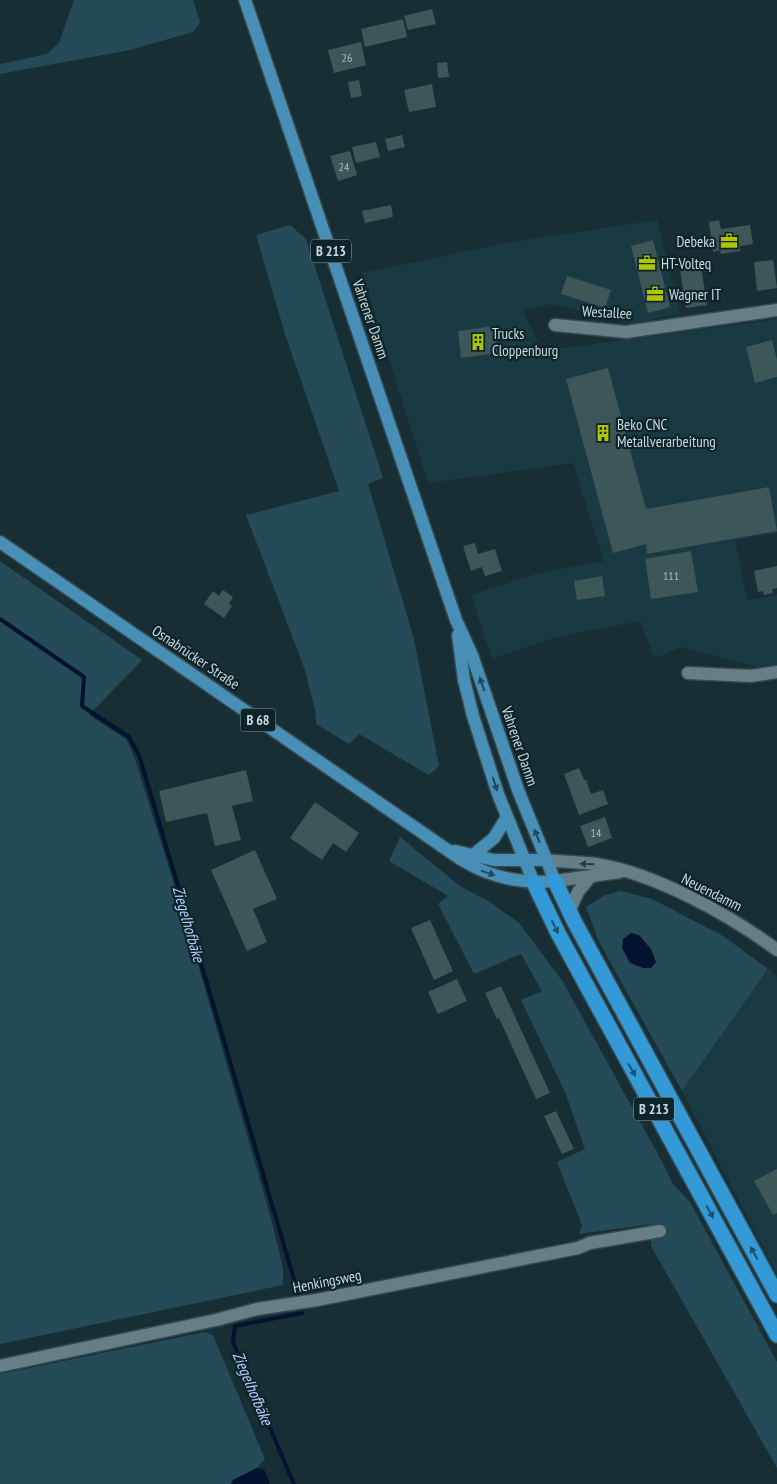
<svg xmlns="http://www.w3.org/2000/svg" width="777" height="1484" font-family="'PT Sans Narrow',sans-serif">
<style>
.built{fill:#1a3a43}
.green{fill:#244b57}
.water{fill:#03122f}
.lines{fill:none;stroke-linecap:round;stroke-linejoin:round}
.stream{stroke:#03122f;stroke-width:4}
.building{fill:#3d5758}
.minor-casing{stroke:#36494e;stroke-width:15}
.major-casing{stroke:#36494e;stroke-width:15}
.highway-casing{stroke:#36494e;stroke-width:18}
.minor{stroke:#667f86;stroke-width:12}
.major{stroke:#478fb7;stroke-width:12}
.highway{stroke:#339ad7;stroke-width:15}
.oneway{fill:#21495c}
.oneway2{fill:#283f46}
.oneway3{fill:#1c5370}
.labels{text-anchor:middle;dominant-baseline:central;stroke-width:4.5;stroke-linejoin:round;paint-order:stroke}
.number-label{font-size:12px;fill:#a9b9bc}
.shield{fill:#0d242b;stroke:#93a3a8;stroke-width:1}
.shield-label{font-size:14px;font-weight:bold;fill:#cddade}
.poi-label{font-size:15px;fill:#cddade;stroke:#0d242b;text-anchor:start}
.street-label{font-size:15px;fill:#cddade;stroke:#0d242b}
.water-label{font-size:16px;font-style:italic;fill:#b2cfff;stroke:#0d242b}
</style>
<rect width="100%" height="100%" fill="#172e35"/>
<g class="built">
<polygon points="657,220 680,313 633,324 552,304 522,310 543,351 777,319 777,533 735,540 747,600 777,595 777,664 758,667 681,647 655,658 640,621 556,637 492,659 471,595 539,573 604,561 573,463 428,483 362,273 506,243"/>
<polygon points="768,969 777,977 777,1274 682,1091"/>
</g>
<g class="green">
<polygon points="74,0 193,0 200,22 193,32 130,50 0,74 0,64 47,54 59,43"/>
<polygon points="290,225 306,239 383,478 368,484 414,639 439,766 429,775 359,734 349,744 316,724 315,710 305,670 246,515 339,491 285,334 256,235"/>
<polygon points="0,561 142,660 89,715 126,739 135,759 185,919 272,1222 283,1268 283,1285 0,1344"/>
<polygon points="400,837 460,886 490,902 519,923 563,982 665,1167 673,1184 690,1202 777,1362 777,1468 651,1246 651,1224 579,1234 582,1225 557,1162 585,1149 565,1092 521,1000 542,991 521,954 474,974 438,904 448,896 389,861"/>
<polygon points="621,891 652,899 723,936 768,969 682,1091 599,942 586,907 605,895"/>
<polygon points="205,1332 213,1335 265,1459 257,1468 233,1480 231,1484 0,1484 0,1374"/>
</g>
<g class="water">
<polygon points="631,933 639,935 651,949 656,962 651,968 643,968 630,963 622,948 623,939"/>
<polygon points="257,1468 264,1469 270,1484 231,1484 233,1480"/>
</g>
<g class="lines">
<g class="stream">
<polyline points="0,619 84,677 82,706 129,737 139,755 222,1034 298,1293"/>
<polyline points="294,1484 233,1342 235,1326 302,1313"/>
</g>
</g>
<g class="building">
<polygon points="432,9 436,24 408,30 404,16"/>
<polygon points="403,19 407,37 365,47 361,29"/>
<polygon points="361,42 366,65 334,73 328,50"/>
<polygon points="447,62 449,77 438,78 437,63"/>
<polygon points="359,80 362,96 351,98 348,82"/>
<polygon points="432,84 436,107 409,112 404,90"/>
<polygon points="402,135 405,147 388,151 385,139"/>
<polygon points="376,142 380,157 356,163 352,147"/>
<polygon points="350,151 357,175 338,181 330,156"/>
<polygon points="391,205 393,217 365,223 362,211"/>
<polygon points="719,220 721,229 750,225 753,244 740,246 740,251 721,254 720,250 713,252 709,222"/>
<polygon points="653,240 670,307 648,313 631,246"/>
<polygon points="700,260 707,305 686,308 679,263"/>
<polygon points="773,260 777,288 757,291 754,262"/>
<polygon points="567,276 611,290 605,308 561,294"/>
<polygon points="494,326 498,353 461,358 458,331"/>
<polygon points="772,340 777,360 777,377 755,383 746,347"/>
<polygon points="608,368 646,509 769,487 777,531 647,554 646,544 613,553 566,379"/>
<polygon points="475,543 478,554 495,549 502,571 485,576 482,567 471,571 463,546"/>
<polygon points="691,551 698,592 651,599 645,559"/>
<polygon points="777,566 777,588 772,589 773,593 764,595 763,591 758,592 754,571"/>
<polygon points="602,576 605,596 577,600 574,581"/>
<polygon points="223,590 233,597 229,604 232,606 224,618 204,604 213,591 219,596"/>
<polygon points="579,768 584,780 586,780 591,794 603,790 608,804 579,815 564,774"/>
<polygon points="246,770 253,801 232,806 241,840 215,846 207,813 166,822 159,791"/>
<polygon points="315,802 359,833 346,852 333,843 322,860 290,838"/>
<polygon points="605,817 612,838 588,847 580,826"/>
<polygon points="255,850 277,899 253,909 267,942 247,951 211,870"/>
<polygon points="430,920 453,971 434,980 411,928"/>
<polygon points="457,979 467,1001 438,1014 428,992"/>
<polygon points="501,986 550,1093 536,1099 499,1018 497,1019 485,993"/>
<polygon points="556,1111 574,1149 562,1154 544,1116"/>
<polygon points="777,1169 777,1213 773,1215 754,1181"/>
</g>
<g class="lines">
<g class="minor-casing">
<g id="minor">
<polyline points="555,325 626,332 777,310"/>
<polyline points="688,673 751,676 777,672"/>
<path d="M546,860c17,2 33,2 50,4 58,9 134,51 181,86"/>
<polyline points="555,881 620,872"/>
<polyline points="569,912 578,892 590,877"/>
<polyline points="0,1366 216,1320 257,1309 317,1300 578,1248 590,1243 660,1231"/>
</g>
</g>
<g class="major-casing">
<g id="major">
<path d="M0,542l462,318c29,18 59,24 93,21l-37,-91 -46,-135 -16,-35 -211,-620"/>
<polyline points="458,635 464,680 473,716 498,794 534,883"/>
<polyline points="455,851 494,860 546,860"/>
<polyline points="472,856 494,838 507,817"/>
</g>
</g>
<g class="highway-casing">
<g id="highway">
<polyline points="555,881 574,921 777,1295"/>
<polyline points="534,883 558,933 777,1335"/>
</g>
</g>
<use href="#minor" class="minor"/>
<use href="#major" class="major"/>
<use href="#highway" class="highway"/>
</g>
<defs><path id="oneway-solid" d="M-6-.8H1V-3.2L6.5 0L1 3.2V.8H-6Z" transform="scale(1.25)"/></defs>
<g class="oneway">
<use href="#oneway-solid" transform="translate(482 684) rotate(-109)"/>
<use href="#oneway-solid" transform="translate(495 784) rotate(72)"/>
<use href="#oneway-solid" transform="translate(537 836) rotate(-112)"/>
<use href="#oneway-solid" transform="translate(488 873) rotate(18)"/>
</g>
<use class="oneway2" href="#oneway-solid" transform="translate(587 864) rotate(-178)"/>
<g class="oneway3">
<use href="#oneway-solid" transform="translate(555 927) rotate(64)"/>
<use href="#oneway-solid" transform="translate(632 1070) rotate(61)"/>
<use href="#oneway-solid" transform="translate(710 1212) rotate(61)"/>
<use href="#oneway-solid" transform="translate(754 1253) rotate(-119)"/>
</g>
<defs>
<g id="office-bare" transform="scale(1.35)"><path d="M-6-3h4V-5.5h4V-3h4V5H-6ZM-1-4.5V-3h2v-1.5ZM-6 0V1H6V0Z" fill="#afc504" stroke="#0d242b" stroke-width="2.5" paint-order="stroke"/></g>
<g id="building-bare" transform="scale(1.35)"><path d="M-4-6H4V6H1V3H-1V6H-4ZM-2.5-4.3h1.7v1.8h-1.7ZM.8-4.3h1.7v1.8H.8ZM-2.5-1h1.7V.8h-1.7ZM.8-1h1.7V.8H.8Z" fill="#afc504" stroke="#0d242b" stroke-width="2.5" paint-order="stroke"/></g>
</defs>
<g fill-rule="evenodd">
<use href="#office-bare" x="729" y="241"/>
<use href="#office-bare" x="647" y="263"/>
<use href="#office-bare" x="655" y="294"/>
<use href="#building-bare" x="478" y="342"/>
<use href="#building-bare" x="603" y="433"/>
</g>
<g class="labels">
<g class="number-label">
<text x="347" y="57">26</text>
<text x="344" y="166">24</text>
<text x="671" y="575">111</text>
<text x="596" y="832">14</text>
</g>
<g class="shield">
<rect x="311" y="239.5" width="40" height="23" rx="4"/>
<rect x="240.5" y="708.5" width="35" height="23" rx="4"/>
<rect x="634" y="1097.5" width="40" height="23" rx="4"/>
</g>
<g class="shield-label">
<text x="331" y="251">B 213</text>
<text x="258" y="720">B 68</text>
<text x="654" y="1109">B 213</text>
</g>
<g class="poi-label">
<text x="715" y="241" text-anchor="end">Debeka</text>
<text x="661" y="263">HT-Volteq</text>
<text x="669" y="294">Wagner IT</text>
<text x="492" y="333">Trucks<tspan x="492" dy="17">Cloppenburg</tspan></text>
<text x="617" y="424">Beko CNC<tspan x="617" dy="17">Metallverarbeitung</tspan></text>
</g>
<g class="street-label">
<text transform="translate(607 312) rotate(3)">Westallee</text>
<text transform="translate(371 319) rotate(71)">Vahrener Damm</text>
<text transform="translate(196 657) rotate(34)">Osnabrücker Straße</text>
<text transform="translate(520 746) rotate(71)">Vahrener Damm</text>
<text transform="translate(712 892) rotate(27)">Neuendamm</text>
<text transform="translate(327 1281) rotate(-11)">Henkingsweg</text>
</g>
<g class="water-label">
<text transform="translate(189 924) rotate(74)">Ziegelhofbäke</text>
<text transform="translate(253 1388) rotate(67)">Ziegelhofbäke</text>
</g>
</g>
</svg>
